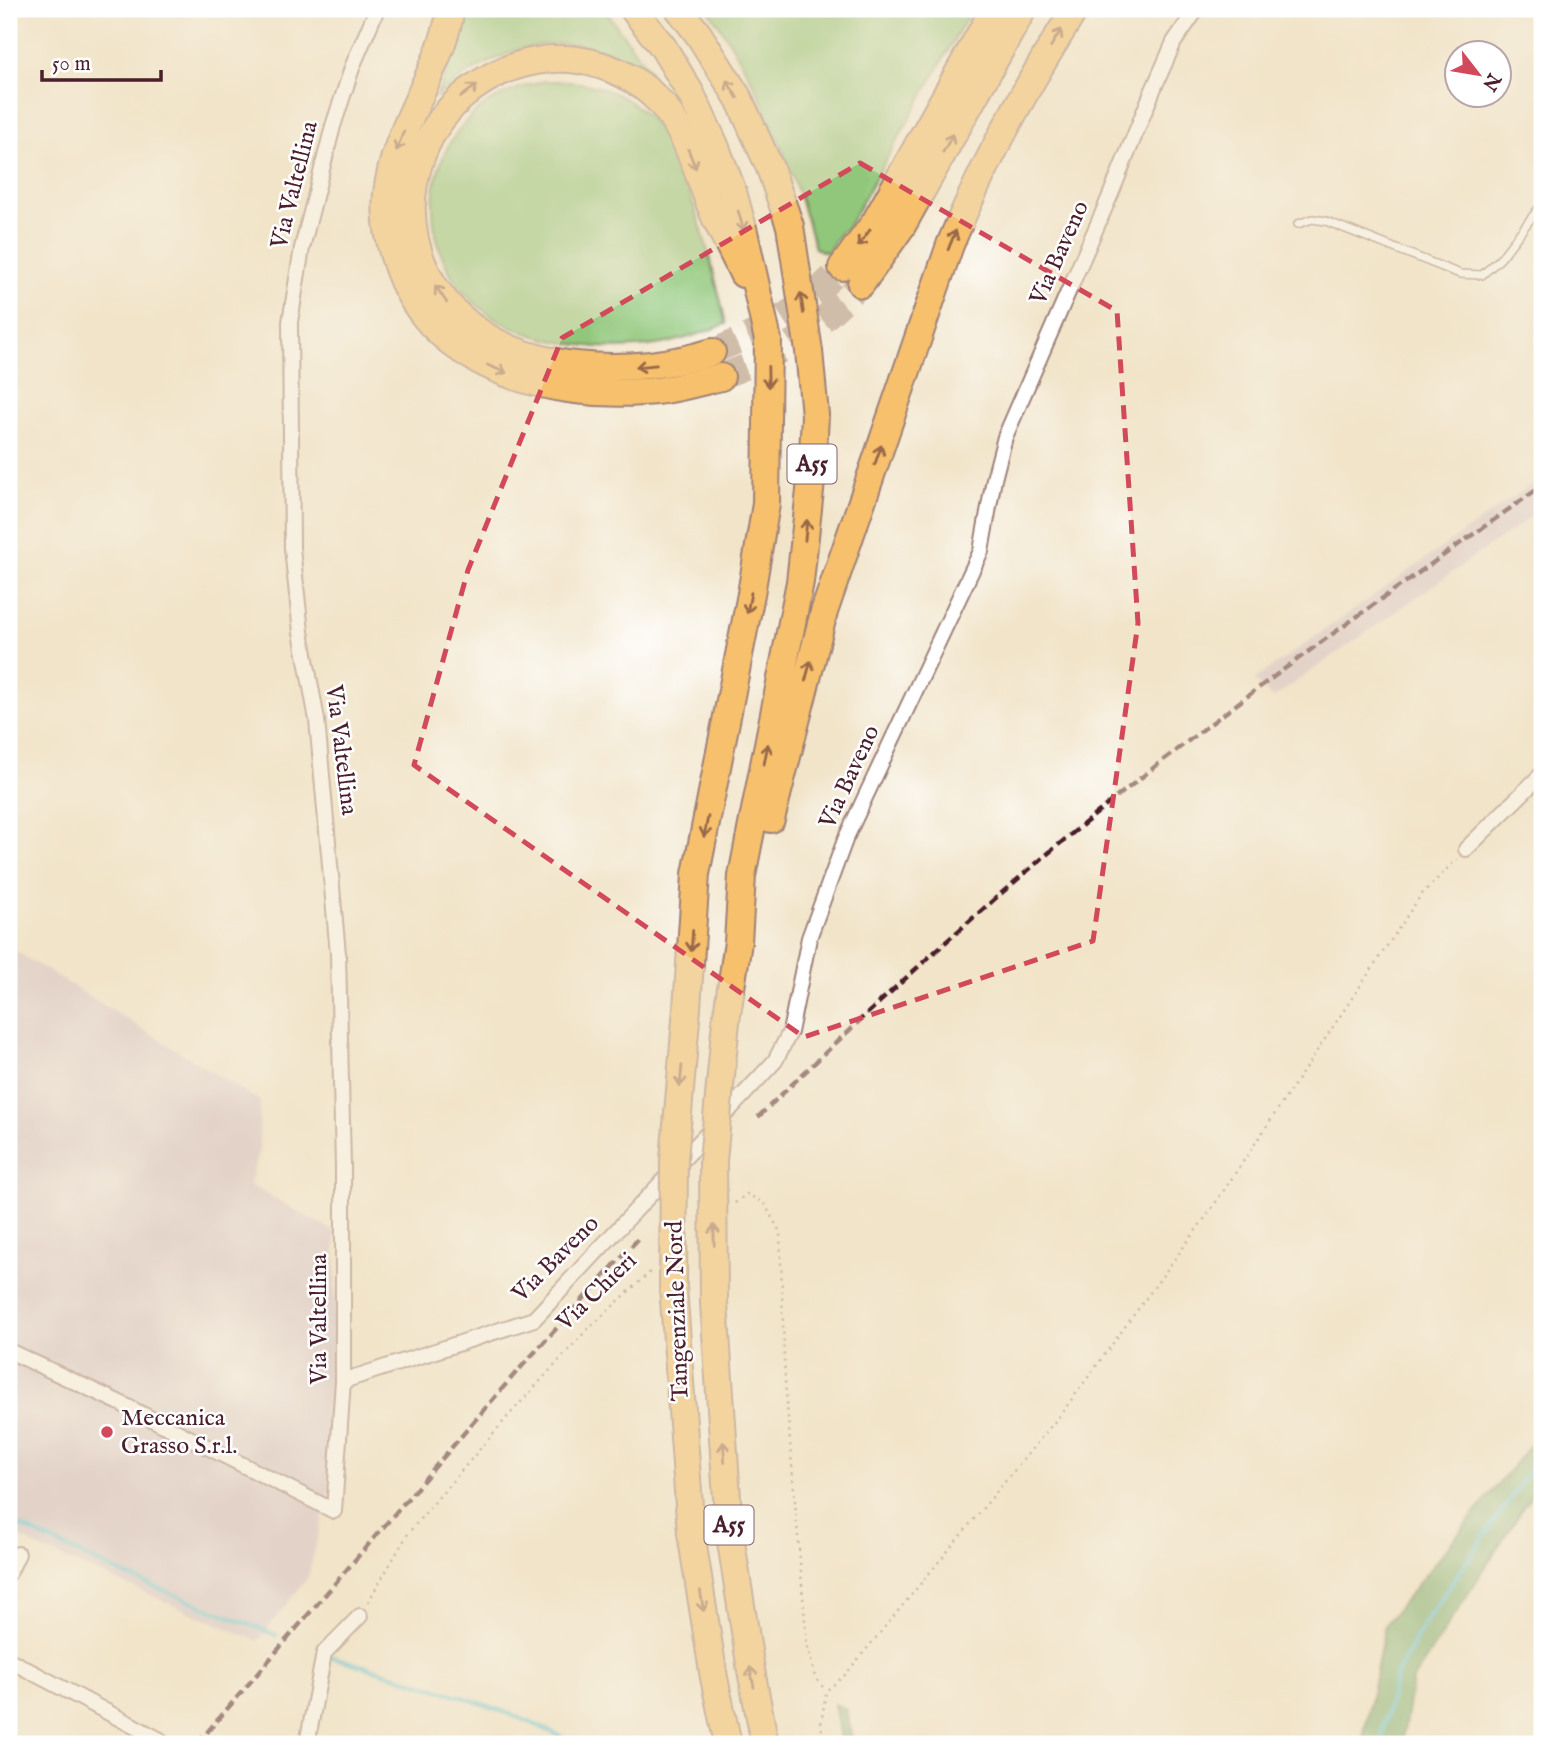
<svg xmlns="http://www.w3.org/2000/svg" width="1551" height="1753" font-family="'IM FELL English',serif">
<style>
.industrial{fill:#d2bdc8}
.green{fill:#91c77a;stroke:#6e7352;stroke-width:2}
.forest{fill:#74ac6a;stroke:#5f664a;stroke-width:2}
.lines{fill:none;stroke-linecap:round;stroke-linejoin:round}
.stream{stroke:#59c2d6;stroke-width:4.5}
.highway-tunnel{stroke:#d0bda9;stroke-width:26;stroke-dasharray:26 13;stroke-linecap:butt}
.lane-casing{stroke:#9e827a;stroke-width:10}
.street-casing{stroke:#9e827a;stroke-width:18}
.highway-casing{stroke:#9e827a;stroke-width:30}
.path{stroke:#9e827a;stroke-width:2.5;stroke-dasharray:2 5;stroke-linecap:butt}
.lane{stroke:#fff;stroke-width:7}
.street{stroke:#fff;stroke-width:14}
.highway{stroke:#f7c06c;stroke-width:26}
.rail{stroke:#4a1f2b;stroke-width:4.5;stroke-dasharray:10 5;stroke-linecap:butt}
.highway-bridge-casing{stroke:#9e827a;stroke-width:30;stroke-linecap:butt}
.highway-bridge{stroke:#f7c06c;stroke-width:26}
.oneway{stroke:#986748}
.marked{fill:none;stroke:#d1495b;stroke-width:5;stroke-dasharray:14 9;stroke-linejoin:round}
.poi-dot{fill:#d1495b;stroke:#fff;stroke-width:2.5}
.labels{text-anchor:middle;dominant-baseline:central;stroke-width:5;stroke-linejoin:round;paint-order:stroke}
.shield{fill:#fff;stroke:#80626b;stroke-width:2}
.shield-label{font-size:23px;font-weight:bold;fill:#4a1f2b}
.street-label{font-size:24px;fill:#4a1f2b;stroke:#fff}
.poi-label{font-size:24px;fill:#4a1f2b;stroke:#fff;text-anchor:start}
</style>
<rect width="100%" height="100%" fill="#fff"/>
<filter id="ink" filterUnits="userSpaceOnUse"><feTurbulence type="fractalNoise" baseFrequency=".0143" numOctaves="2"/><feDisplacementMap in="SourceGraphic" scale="14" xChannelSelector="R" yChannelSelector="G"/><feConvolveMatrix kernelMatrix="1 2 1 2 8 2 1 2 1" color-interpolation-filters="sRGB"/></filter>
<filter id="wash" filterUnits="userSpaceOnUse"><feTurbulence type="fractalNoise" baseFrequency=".00686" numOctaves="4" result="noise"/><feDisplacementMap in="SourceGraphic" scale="28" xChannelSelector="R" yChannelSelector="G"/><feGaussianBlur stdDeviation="1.57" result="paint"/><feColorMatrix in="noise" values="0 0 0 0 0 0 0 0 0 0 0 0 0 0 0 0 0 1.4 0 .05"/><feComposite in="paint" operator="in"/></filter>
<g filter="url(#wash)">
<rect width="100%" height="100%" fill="#f1e4c9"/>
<g class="industrial">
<polygon points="1542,477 1542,509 1273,698 1254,680"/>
<polygon points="9,947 260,1101 259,1148 250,1185 335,1232 336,1381 328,1495 308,1577 258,1641 37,1547 9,1531"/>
</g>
<g class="green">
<path d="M465,9h139l47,63c-11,-5 -23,-13 -34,-17 -67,-28 -130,0 -181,42l17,-43z"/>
<path d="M708,9h264l-125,219 -6,4 -14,21 -12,-5c-23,-84 -56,-168 -107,-239z"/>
<path d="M545,81c91,-2 123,45 149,125 13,39 23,78 32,118 -17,6 -34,13 -51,17 -58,15 -150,5 -197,-35 -59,-49 -61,-146 0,-196 19,-16 43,-23 67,-29z"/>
</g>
<g class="forest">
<polygon points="1542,1430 1542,1479 1412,1681 1402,1744 1362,1744 1385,1625"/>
<polygon points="834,1704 846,1709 853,1744 841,1744"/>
</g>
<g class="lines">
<g class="stream">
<polyline points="9,1521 125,1575 276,1635"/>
<path d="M330,1656c82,26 169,47 245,88"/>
<polyline points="1380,1744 1395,1677 1425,1622 1542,1453"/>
</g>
</g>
</g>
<g filter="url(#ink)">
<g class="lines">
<g class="highway-tunnel">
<path d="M712,352c55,-23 88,-41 130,-85"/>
<path d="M721,377c15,-7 31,-12 46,-19 36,-19 66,-46 94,-74"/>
</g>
<g class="lane-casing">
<polyline id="lane" points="1298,224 1312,219 1326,221 1460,274 1482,275 1500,259 1542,204"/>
</g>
<g class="street-casing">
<g id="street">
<polyline points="1466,849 1542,774"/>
<polyline points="9,1351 118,1402 334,1511 343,1381 343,1166 338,954 317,720 301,632 292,548 290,322 302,248 333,126 353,65 377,9"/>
<polyline points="343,1381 534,1319 775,1061 790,1032 809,938 845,840 981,551 994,479 1005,437 1110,196 1153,90 1174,42 1197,9"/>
<polyline points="9,1573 18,1554"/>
<polyline points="9,1660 160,1740"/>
<polyline points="307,1744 324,1653 360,1616"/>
</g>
</g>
<g class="highway-casing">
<g id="highway">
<path d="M451,9c-11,64 -57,119 -64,185 -3,29 5,61 16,87 40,90 151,117 240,111 27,-1 53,-9 78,-15"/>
<polyline points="633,9 663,47 691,94 714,143 733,192 744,232 768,340 766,504 751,594 696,874 687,1008"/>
<polyline points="679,9 699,35 739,99 770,168 790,226 809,351 815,415 812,472 800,582 742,876 738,942 726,1021"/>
<polyline points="842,267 875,222 994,9"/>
<polyline points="861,284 902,226 1023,9"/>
<path d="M712,352c-78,25 -193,23 -255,-38 -88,-86 -40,-231 79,-253 43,-8 90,7 121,38 31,32 41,78 58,118 9,19 19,38 28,57"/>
<path d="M771,819l53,-207 126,-367c34,-83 77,-160 125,-236"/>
<polyline points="673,1286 691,1533 714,1678 728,1744"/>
<polyline points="714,1303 729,1529 751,1670 765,1744"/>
</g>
</g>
<g class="path">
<polyline points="735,1203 747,1194 764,1203 780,1232 785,1382 807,1644 815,1677 826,1691"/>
<polyline points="368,1602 409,1532 510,1414 585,1332 651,1271"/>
<polyline points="824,1744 821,1725 826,1691 845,1675 1061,1414 1210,1211 1421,895 1457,859"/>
</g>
<use href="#lane" class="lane"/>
<use href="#street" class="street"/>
<use href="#highway" class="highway"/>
<g class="rail">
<path d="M758,1117c111,-107 224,-211 344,-308 141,-115 291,-218 440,-323"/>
<polyline points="197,1744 513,1376 638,1239"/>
</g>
<g class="highway-bridge-casing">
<g id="highway-bridge">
<polyline points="673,1286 674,1160 687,1008"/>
<polyline points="714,1303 713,1161 726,1021"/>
</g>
</g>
<use href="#highway-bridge" class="highway-bridge"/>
</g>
<defs><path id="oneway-shaft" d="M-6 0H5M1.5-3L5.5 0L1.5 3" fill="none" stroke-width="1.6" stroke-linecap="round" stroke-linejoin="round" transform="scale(1.75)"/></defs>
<g class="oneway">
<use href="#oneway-shaft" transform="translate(1056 38) rotate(-58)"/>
<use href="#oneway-shaft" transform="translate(732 89) rotate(-122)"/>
<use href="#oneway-shaft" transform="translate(469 91) rotate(-37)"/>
<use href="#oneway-shaft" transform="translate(400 141) rotate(111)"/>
<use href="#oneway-shaft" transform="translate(948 143) rotate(-61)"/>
<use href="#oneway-shaft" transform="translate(692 159) rotate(68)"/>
<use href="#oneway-shaft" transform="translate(741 221) rotate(74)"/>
<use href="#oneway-shaft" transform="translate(864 238) rotate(126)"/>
<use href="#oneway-shaft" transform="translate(952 240) rotate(-68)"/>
<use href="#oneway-shaft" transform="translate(441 294) rotate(-124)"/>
<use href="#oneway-shaft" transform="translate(802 303) rotate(-98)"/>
<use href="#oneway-shaft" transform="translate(646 366) rotate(174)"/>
<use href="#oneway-shaft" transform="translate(497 369) rotate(22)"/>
<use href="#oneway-shaft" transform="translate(768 377) rotate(89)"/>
<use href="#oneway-shaft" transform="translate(878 455) rotate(-71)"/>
<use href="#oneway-shaft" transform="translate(806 530) rotate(-84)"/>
<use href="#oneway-shaft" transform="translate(749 603) rotate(101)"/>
<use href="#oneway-shaft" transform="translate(808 671) rotate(-75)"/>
<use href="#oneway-shaft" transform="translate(766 754) rotate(-79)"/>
<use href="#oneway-shaft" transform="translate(706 827) rotate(101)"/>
<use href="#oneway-shaft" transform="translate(692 941) rotate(94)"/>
<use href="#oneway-shaft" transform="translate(681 1076) rotate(95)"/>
<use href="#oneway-shaft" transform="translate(714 1235) rotate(-91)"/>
<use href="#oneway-shaft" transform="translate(724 1452) rotate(-94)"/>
<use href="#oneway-shaft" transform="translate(702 1601) rotate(81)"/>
<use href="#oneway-shaft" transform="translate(752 1677) rotate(-101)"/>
</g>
</g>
<path d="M0 0H1551V1753H0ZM860,163l257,148 21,312 -45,318 -289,96 -390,-272 54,-195 94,-232z" fill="#f1e4c9" fill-opacity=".55" fill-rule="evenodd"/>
<path class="marked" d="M860,163l257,148 21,312 -45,318 -289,96 -390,-272 54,-195 94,-232z"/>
<circle class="poi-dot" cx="107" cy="1432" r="7"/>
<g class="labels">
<g class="shield">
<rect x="787.5" y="444.5" width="49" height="39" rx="5"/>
<rect x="704.5" y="1505.5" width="49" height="39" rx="5"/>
</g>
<g class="shield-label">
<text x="812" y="464">A55</text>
<text x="729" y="1525">A55</text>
</g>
<g class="street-label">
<text transform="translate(295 185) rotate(-76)">Via Valtellina</text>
<text transform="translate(1060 253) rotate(-66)">Via Baveno</text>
<text transform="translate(341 750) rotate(83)">Via Valtellina</text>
<text transform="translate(850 777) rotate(-65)">Via Baveno</text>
<text transform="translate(556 1259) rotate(-45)">Via Baveno</text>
<text transform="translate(597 1292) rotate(-44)">Via Chieri</text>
<text transform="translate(678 1311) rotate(-92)">Tangenziale Nord</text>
<text transform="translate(319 1319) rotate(-90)">Via Valtellina</text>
</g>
<g class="poi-label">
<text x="121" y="1418">Meccanica<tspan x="121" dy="28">Grasso S.r.l.</tspan></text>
</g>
</g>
<rect width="1551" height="1753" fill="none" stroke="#fff" stroke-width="35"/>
<g transform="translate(1478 74) rotate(121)"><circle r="33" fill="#ffffff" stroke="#b7a5aa" stroke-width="2"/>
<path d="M0-5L12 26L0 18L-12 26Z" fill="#d1495b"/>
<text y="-10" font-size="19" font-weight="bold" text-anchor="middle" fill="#4a1f2b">N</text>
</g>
<path d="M42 70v10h119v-10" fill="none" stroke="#4a1f2b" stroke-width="3.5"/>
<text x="52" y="70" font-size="21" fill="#4a1f2b" stroke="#ffffff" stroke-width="5" paint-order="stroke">50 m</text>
</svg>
